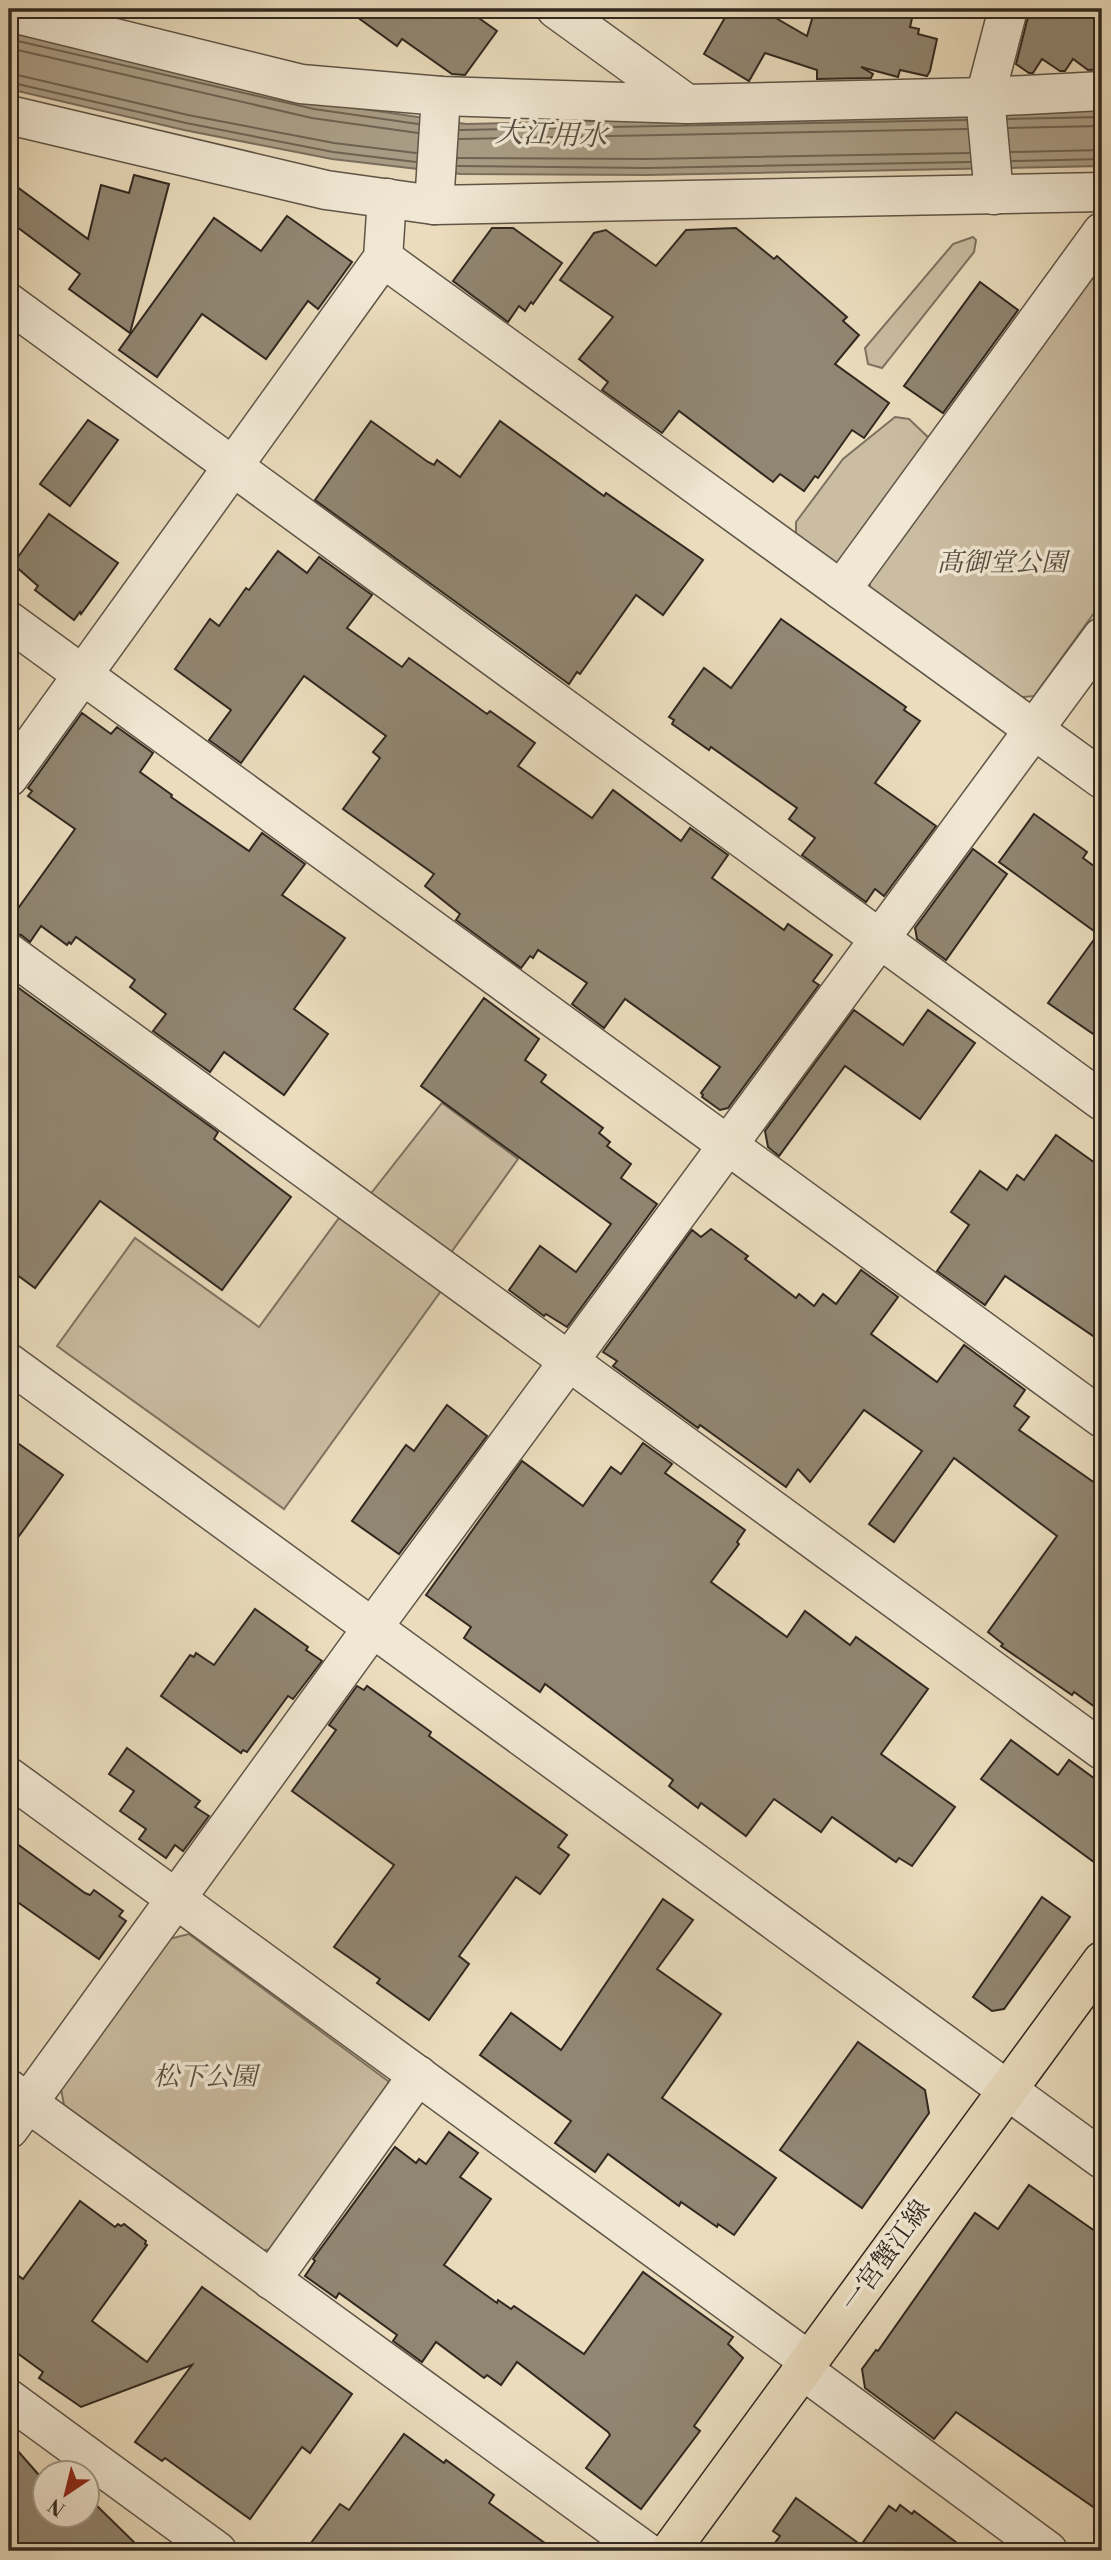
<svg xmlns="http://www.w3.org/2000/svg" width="1111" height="2560" font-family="'Libre Bodoni','Noto Serif JP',serif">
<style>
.green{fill:#cbbda2;stroke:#7e7261;stroke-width:2}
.water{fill:#ab9f88;stroke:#7a6f5e;stroke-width:2}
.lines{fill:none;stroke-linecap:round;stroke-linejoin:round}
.shore{stroke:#6e6454;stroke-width:2}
.building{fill:#918672;stroke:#312820;stroke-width:2}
.minor-casing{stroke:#5f5547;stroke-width:41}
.major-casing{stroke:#312820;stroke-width:41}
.minor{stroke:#f1e8d4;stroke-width:38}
.major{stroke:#eadcbd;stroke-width:38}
.labels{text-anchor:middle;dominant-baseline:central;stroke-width:7;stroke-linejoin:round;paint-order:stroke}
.park-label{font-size:26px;font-style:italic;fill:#584d40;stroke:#f1e8d4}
.street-label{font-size:26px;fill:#312820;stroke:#f1e8d4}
.water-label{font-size:28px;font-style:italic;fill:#564c3f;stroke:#f1e8d4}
</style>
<rect width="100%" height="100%" fill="#eadcbd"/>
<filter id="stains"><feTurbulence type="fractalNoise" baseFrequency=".00286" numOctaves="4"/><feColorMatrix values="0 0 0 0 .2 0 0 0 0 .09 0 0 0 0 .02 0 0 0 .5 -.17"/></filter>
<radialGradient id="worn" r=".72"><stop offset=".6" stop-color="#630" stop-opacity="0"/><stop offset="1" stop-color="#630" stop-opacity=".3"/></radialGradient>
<g class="green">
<polygon points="973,237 976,240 974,252 882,368 868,364 865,348 953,244"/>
<polygon points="1102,251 1102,602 1034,696 1014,698 870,593 870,574"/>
<polygon points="895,417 909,419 932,441 851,559 835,563 796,535 796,522 843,459"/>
<polygon points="442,1103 518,1159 450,1254 369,1196"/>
<polygon points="339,1218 441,1291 284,1509 57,1346 135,1238 259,1327"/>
<polygon points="189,1934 388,2081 389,2096 281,2249 263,2250 64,2105 61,2089 169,1939"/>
</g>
<polygon class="water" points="9,31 315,102 466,124 1102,110 1102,166 647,175 461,174 332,159 184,130 9,89"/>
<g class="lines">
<g class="shore">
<polyline points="9,39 314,109 418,124"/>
<polyline points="9,48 312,118 418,133"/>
<polyline points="9,73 188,115 334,143 416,153"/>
<polyline points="9,82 186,123 333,152 416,162"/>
<polyline points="1008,119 1102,117"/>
<polyline points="1009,128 1102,126"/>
<polyline points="460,130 966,120"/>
<polyline points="459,139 967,129"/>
<polyline points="1011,152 1102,150"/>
<polyline points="458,158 647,159 969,153"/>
<polyline points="1012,161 1102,159"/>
<polyline points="458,166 647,168 970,162"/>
</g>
</g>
<g class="building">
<polygon points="346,9 466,9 497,31 465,75 452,74 402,39 397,46"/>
<polygon points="730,9 760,9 807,36 815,9 891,9 913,14 910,27 919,29 918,34 937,39 930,71 927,76 900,70 898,77 861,67 873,74 871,78 817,79 817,70 765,53 749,81 704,54"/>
<polygon points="1030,9 1102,9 1102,69 1088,70 1073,59 1065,71 1060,71 1042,59 1033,73 1029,73 1016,64"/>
<polygon points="134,175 169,184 130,333 69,289 80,274 9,221 9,181 88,239 101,185 129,193"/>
<polygon points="287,216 352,262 318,309 308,301 266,359 202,314 157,377 119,350 214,218 261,251"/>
<polygon points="492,228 513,228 562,263 533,304 531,302 525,311 519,306 508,322 453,281"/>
<polygon points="736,228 774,259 777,256 847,317 843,321 859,335 835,364 889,403 864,438 852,430 818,478 815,476 804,491 780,474 773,482 679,411 662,433 602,390 608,382 579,359 613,317 560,280 594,233 606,230 656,266 686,230"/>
<polygon points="980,282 1018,310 943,413 904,386"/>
<polygon points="88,420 118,440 70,506 40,484"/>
<polygon points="371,421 428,462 434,465 437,460 460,477 500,421 604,496 606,493 703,560 663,615 636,595 580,674 577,672 569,684 315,500"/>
<polygon points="49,514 118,563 81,614 80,612 74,620 35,590 38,586 13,564"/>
<polygon points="278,551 307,573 319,557 372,595 347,628 402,667 409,658 487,714 490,711 535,743 518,766 592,818 613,790 681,841 690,828 728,855 712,878 784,930 788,924 832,955 813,981 819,985 728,1108 720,1110 702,1097 703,1095 701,1093 720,1067 625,999 604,1028 572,1004 587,983 538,950 533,958 530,956 521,968 456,920 460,914 425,886 434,874 343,809 380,758 373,752 386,736 304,676 241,763 209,740 231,710 175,669 210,619 219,626 246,588 249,590"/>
<polygon points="781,619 906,707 904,710 920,721 875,783 936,826 884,896 875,889 866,902 802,855 815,838 789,819 797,808 711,747 709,750 672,724 674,720 669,717 704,668 731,688"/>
<polygon points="82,713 111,734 117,727 153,753 140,772 172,795 171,797 249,851 262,833 305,864 282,895 345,938 294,1009 328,1034 284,1095 224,1052 210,1072 153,1031 166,1014 130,987 135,980 76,937 71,944 69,942 67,945 41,926 30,942 21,935 9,932 9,921 75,829 28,796 32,791 28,788"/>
<polygon points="1034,814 1087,852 1083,858 1102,872 1102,1040 1048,1003 1098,934 999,862"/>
<polygon points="973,849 1007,874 946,960 917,939 915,928"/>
<polygon points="9,981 218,1132 214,1139 291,1197 222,1290 100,1201 35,1288 9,1269"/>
<polygon points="484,998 539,1039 525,1060 546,1075 541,1082 603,1128 599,1133 610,1142 607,1146 631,1164 621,1178 657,1204 567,1327 546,1314 544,1316 509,1290 540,1246 576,1272 611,1224 421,1086"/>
<polygon points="854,1010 903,1045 928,1010 975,1043 920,1119 845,1066 779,1156 768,1147 765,1131"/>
<polygon points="1056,1135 1102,1168 1102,1342 1005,1276 985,1305 937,1271 969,1225 951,1212 980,1171 1007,1190 1017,1175 1024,1180"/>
<polygon points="711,1229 748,1256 745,1259 796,1298 799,1294 814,1306 823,1294 836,1304 861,1270 898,1297 871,1334 937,1382 964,1345 1025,1390 1014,1406 1029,1417 1019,1430 1102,1488 1102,1712 1074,1692 1072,1695 1001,1646 1003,1644 988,1632 1057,1536 954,1458 894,1542 869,1524 922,1451 864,1410 810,1482 798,1469 786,1487 700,1425 698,1428 613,1366 617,1361 603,1352 692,1230 701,1237"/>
<polygon points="447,1405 487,1436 399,1554 352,1521 406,1445 414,1451"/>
<polygon points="9,1437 63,1475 9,1550"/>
<polygon points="643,1443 672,1464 665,1473 745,1530 737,1542 739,1544 711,1582 787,1637 805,1611 850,1645 856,1637 928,1689 881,1754 955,1807 912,1866 899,1858 896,1862 832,1817 821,1832 774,1799 746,1836 701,1803 698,1808 669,1786 673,1780 545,1684 540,1692 464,1638 471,1627 426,1595 522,1461 583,1506 611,1467 621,1474"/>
<polygon points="255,1609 308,1647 306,1650 322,1661 293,1699 288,1696 247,1752 243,1750 241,1753 161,1696 190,1655 194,1657 196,1653 214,1665"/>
<polygon points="357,1686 364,1690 367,1686 431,1732 429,1736 567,1835 558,1847 569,1855 540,1894 516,1877 459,1956 469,1964 429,2020 377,1983 380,1979 334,1947 394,1865 292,1791 336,1730 329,1725"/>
<polygon points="1011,1740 1058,1775 1069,1760 1102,1784 1102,1868 981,1779"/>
<polygon points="127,1748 200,1801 195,1807 209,1816 183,1851 175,1845 166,1858 139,1839 146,1829 120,1811 134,1791 109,1774"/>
<polygon points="9,1838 85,1893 90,1895 94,1890 123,1911 119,1916 126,1921 99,1959 9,1896"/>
<polygon points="1042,1897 1070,1917 1004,2009 992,2011 973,1997"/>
<polygon points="663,1899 693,1920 657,1969 721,2014 662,2098 776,2178 734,2235 718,2224 717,2227 681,2202 679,2206 608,2154 595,2172 555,2143 571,2121 480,2055 511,2013 561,2050"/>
<polygon points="858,2042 925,2090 929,2113 862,2208 780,2150"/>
<polygon points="449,2132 478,2153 460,2177 491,2199 444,2265 497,2303 498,2300 511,2309 514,2306 584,2354 643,2272 733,2337 728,2344 743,2358 694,2426 700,2431 641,2509 586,2468 610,2435 608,2432 517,2362 501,2385 487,2375 484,2378 436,2342 422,2362 393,2341 397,2335 339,2293 336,2298 305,2276 315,2261 313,2259 395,2147 416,2163 419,2159 426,2164"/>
<polygon points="1029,2185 1102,2236 1102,2513 956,2412 934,2439 865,2388 862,2369 876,2350 878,2351 975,2213 998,2229"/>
<polygon points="80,2201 115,2227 118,2224 121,2226 124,2224 146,2241 145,2244 147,2245 92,2321 147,2362 202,2287 352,2394 310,2453 302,2447 250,2519 165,2458 162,2461 135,2442 192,2365 81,2407 39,2378 43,2372 9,2347 9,2269 23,2279"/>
<polygon points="404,2434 444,2463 446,2460 494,2495 489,2503 556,2551 305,2551 340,2504 349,2510"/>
<polygon points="9,2441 46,2483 46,2515 72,2515 78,2521 84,2515 88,2515 88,2511 95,2504 143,2551 9,2551"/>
<polygon points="796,2498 861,2545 889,2506 896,2511 900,2505 912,2514 914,2511 968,2551 769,2551 780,2536 773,2531"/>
</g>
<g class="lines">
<g class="minor-casing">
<g id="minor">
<polyline points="556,9 687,104"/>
<polyline points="9,12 301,84 441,96 687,104 985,97 1102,91"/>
<polyline points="9,115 326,190 434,205 1102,192"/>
<polyline points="994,195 985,97 1008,9"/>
<polyline points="434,205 441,96"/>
<polyline points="383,258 1102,779"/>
<polyline points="9,303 1102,1101"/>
<polyline points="841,590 1102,232"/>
<polyline points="9,621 1102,1418"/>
<polyline points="9,777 383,258 387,198"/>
<polyline points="9,953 1102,1750"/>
<polyline points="9,1363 1102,2159"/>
<polyline points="9,1777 809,2361"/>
<polyline points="9,2089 645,2551"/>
<polyline points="9,2129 373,1627 1102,637"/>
<polyline points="271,2280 418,2075"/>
<polyline points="803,2370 1048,2551"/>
<polyline points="9,2399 217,2551"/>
</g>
</g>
<g class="major-casing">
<polyline id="major" points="670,2551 1102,1961"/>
</g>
<use href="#minor" class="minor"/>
<use href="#major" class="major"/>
</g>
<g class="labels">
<g class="park-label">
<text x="1002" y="563">髙御堂公園</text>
<text x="205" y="2077">松下公園</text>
</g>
<g class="street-label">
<text transform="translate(886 2256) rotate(-54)">一宮蟹江線</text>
</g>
<g class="water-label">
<text transform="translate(551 135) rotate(2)">大江用水</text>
</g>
</g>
<rect width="1111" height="2560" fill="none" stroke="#eadcbd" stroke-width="35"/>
<rect x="10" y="10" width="1090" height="2539" fill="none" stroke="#312820" stroke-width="3.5"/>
<rect x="18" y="18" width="1076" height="2525" fill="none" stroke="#312820" stroke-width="2"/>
<g transform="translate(66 2494) rotate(215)"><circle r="33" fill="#f1e8d4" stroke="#a49b8c" stroke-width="2"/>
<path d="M0-5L12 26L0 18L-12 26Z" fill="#8f2418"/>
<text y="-10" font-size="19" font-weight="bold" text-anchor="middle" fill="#312820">N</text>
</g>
<rect width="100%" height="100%" filter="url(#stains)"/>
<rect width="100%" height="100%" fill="url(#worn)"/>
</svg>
